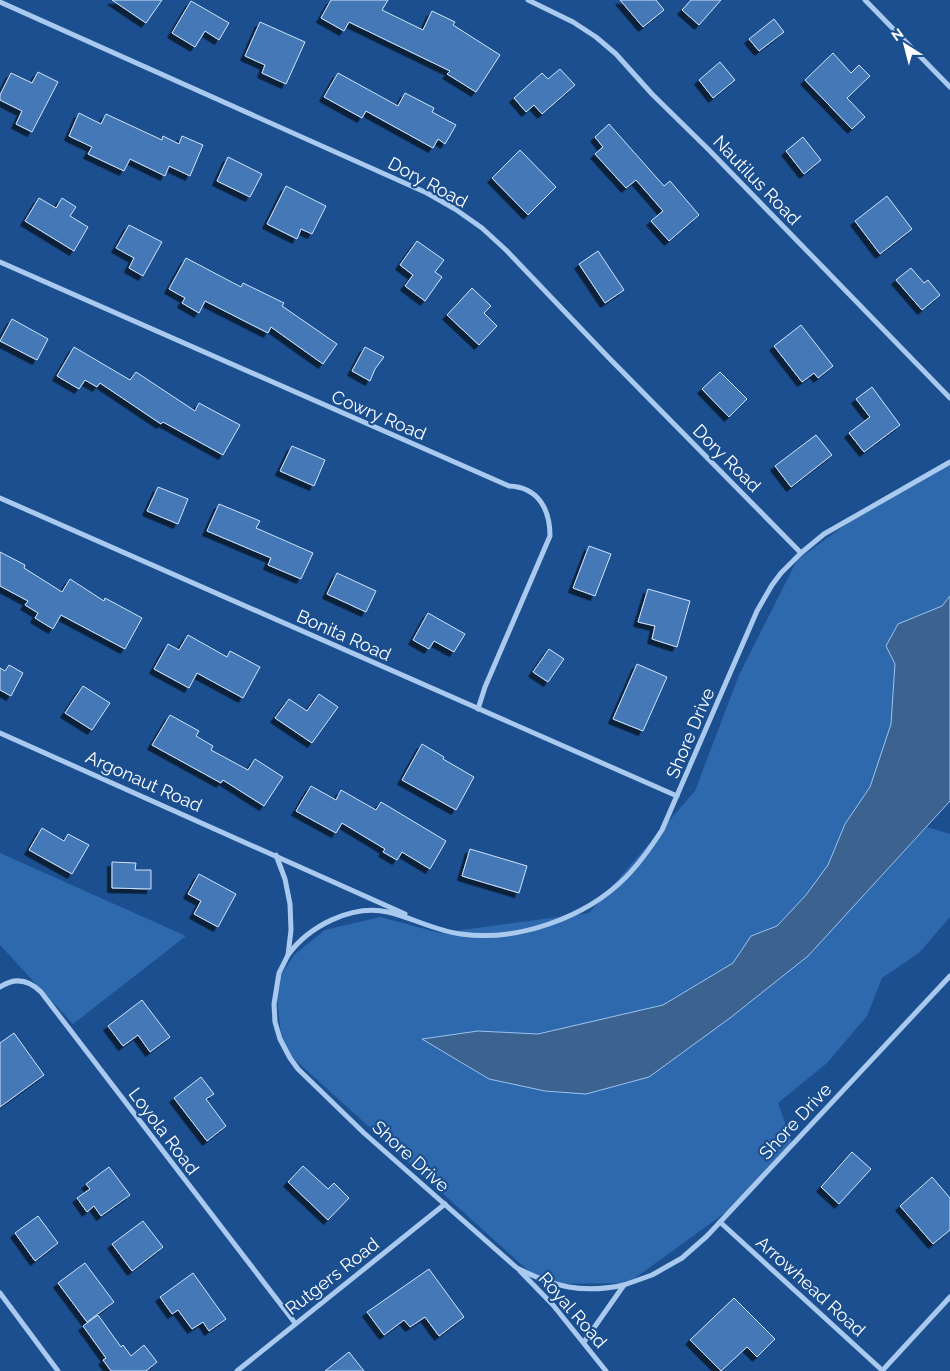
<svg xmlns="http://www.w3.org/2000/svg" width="950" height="1371" font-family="Raleway,sans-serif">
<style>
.green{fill:#2e69ad}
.water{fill:#3c6290;stroke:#9cc4f0}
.building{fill:#4478b7;stroke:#cfe3fa;filter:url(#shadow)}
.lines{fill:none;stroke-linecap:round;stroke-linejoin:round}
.street{stroke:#a9c9ee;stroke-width:5}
.labels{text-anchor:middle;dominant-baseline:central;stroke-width:4.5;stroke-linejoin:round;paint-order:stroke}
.street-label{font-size:18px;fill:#fff;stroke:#1b4f8f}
</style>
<defs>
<filter id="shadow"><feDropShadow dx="-4.5" dy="4.5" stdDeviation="0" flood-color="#0009"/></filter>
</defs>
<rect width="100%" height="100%" fill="#1b4f8f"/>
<g class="green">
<polygon points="950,460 950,596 942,606 898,624 887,646 895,664 891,724 870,787 845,824 828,865 806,895 777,926 751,936 733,963 663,1005 538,1034 478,1031 422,1039 489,1079 545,1091 877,881 927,827 950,834 950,917 919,953 882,978 867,1016 827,1063 778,1103 793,1146 747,1197 628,1283 543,1284 283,1049 276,993 279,977 295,954 325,930 380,917 440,933 589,913 695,791 739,675 797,560 881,499"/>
<polygon points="0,853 186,936 73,1024 0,945"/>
</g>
<polygon class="water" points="950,596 950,801 808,956 730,1018 649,1077 586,1094 545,1091 489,1079 422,1039 478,1031 538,1034 663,1005 733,963 751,936 777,926 806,895 828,865 845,824 870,787 891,724 895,664 886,646 898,624 942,606"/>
<g class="building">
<polygon points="112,0 162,0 146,23"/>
<polygon points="331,0 388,0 382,10 423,30 432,11 455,22 453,25 500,55 476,92 447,74 450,71 349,22 344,31 321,18"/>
<polygon points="620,0 656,0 664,10 643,27"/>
<polygon points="691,0 721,0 699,25 682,10"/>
<polygon points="191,1 229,23 219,40 205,31 195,47 172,33"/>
<polygon points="774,19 784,32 759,51 749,39"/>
<polygon points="260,22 305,42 286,84 262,73 265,65 245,56"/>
<polygon points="833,53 851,73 859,65 870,76 847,98 865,117 852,129 805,80"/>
<polygon points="720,62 735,80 713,98 699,80"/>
<polygon points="560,69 575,85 542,114 534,105 526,112 514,98 542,73 548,79"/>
<polygon points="38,72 58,82 32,132 16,124 22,111 0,100 0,95 11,73 32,83"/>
<polygon points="338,73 398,106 405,93 434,108 432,112 456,125 445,144 438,139 433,148 366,111 362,118 324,97"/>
<polygon points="79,113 101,124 106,114 162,140 163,136 179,144 182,136 203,145 190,176 169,166 165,176 130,159 124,171 88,154 92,147 69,136"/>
<polygon points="609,124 664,186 670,181 699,215 669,241 651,221 663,211 636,180 626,188 595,154 603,147 595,137"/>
<polygon points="803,137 821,160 804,174 786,151"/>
<polygon points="520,150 556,187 528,215 492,178"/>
<polygon points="228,157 262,174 250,197 217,181"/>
<polygon points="286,186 326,206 312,234 301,229 297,239 267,224"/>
<polygon points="887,196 912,229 880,254 855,221"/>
<polygon points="39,198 56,208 62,198 76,207 70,216 88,227 74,251 25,221"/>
<polygon points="129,225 162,242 143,276 129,268 134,258 116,248"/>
<polygon points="417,241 444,260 435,272 442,277 425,301 405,286 413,275 400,265"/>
<polygon points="598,251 624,290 605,303 579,264"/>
<polygon points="186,258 241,287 243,283 284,303 282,306 337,344 323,364 271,327 268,333 205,301 199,313 182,303 185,298 169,289"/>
<polygon points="911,268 924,283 928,280 940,295 922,310 896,280"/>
<polygon points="472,288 491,306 484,313 497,326 479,345 447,315"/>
<polygon points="12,319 48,339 37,360 0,341"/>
<polygon points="801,325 833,366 818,378 814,373 802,382 774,346"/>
<polygon points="74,347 130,380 136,372 195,411 199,403 240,425 223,455 163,422 161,424 100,383 97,387 85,380 79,389 57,376"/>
<polygon points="365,347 384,357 375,369 370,381 352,371"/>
<polygon points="720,372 747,399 729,417 702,389"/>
<polygon points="872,387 900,425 864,452 849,433 870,417 856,399"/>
<polygon points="816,435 832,455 791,487 775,466"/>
<polygon points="292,446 325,460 314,486 280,471"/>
<polygon points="158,487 188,499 178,524 147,511"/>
<polygon points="219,504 260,521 256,528 313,553 301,579 268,565 271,558 207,531"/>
<polygon points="589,546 611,554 595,596 573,588"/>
<polygon points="0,552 25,565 24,568 62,592 70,579 104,601 105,598 142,618 125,649 61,615 53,629 35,618 38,613 25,605 28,601 0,586"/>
<polygon points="337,573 376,591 366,612 327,594"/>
<polygon points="648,589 690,601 677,647 652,639 655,626 638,622"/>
<polygon points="428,613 465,634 454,652 434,641 429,649 413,640"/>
<polygon points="188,635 227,657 230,651 260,667 243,698 197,673 189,688 154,669 168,644 179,650"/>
<polygon points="549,649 564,659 548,682 533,672"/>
<polygon points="637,664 667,677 643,731 613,719"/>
<polygon points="9,665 23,673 11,696 0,690 0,668 5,671"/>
<polygon points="83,686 110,703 92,730 65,713"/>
<polygon points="319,694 338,707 312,743 275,718 289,699 307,711"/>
<polygon points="170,715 199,731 196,736 213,746 211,750 248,770 255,759 283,777 264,806 223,780 221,783 152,745"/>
<polygon points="422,744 444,757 443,759 474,777 456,810 402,780"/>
<polygon points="311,786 336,800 341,790 376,810 381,802 446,841 430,869 402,852 397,860 383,852 385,849 342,823 336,833 296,811"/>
<polygon points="42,828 64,841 68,834 89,845 72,874 29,850"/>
<polygon points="470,849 527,866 519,893 462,876"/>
<polygon points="112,862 136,863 135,870 151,870 151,889 112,888"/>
<polygon points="199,874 236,894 218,927 194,914 201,901 188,894"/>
<polygon points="142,1000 170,1037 150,1052 138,1035 123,1046 108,1026"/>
<polygon points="14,1033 44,1075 0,1107 0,1043"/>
<polygon points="201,1077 214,1094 206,1099 226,1126 207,1141 174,1098"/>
<polygon points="852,1152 871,1169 839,1204 821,1187"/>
<polygon points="303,1166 328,1189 334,1183 349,1198 328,1220 288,1182"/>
<polygon points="109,1167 130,1195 101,1216 94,1206 87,1212 77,1198 90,1189 86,1184"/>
<polygon points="932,1177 950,1198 950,1230 933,1244 900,1206"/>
<polygon points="38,1216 58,1243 35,1261 15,1233"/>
<polygon points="143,1221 163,1247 132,1271 112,1244"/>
<polygon points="85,1263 114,1302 87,1322 58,1283"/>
<polygon points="429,1269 464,1317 439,1336 425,1317 410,1327 404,1320 384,1335 367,1312"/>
<polygon points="193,1273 226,1319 209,1331 203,1322 192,1329 178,1310 172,1314 160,1297"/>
<polygon points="734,1298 775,1339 757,1357 747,1347 721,1371 690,1340"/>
<polygon points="98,1315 121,1347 123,1345 131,1356 144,1345 157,1362 146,1371 111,1371 103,1360 106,1358 83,1326"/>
<polygon points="349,1352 364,1371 325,1371"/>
</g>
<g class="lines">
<g class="street">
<polyline points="528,0 573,22 596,37 616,54 652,94 709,150 950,398"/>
<polyline points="865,0 950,87"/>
<polyline points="0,2 427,193 455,209 482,228 506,250 609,358 801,553"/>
<path d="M0,262l509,224c29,1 41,23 41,50l-65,151 -7,22"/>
<polyline points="0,498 677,796"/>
<polyline points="0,733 405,914"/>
<path d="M276,855l9,24 5,25 1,26 -3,25 -9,18 -5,31 1,18 5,17 10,19 8,11 66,64 153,135c37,19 65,26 107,17"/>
<path d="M288,955c21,-29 64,-51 100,-43 25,6 48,19 73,22 56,8 124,-16 164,-56 15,-15 26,-31 37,-48l95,-219 15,-26 9,-12 20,-20 23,-19 126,-72"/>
<path d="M0,987c15,-10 29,-7 41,5l254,331"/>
<polyline points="720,1222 883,1371"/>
<polyline points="520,1271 553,1305 606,1371"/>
<polyline points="0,1293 58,1371"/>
<polyline points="584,1342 624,1285 652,1275 682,1258 707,1236 950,976"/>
<polyline points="237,1371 445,1204"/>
<polyline points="882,1371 950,1297"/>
</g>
</g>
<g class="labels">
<g class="street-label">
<text transform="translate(757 180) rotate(46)">Nautilus Road</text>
<text transform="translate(428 182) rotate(28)">Dory Road</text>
<text transform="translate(379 415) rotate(23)">Cowry Road</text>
<text transform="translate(727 458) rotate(45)">Dory Road</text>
<text transform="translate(344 635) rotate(24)">Bonita Road</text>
<text transform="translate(690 733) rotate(-67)">Shore Drive</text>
<text transform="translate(144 781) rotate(24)">Argonaut Road</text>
<text transform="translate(795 1121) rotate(-47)">Shore Drive</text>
<text transform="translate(164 1131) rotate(53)">Loyola Road</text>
<text transform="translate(411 1156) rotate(42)">Shore Drive</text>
<text transform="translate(332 1276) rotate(-38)">Rutgers Road</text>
<text transform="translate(811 1286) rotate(42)">Arrowhead Road</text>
<text transform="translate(573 1310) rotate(49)">Royal Road</text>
</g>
</g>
<g transform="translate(905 45) rotate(324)" stroke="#1b4f8f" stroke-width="4" paint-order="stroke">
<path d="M0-4L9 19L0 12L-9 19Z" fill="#ffffff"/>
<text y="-8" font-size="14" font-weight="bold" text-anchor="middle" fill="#ffffff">N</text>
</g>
</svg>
